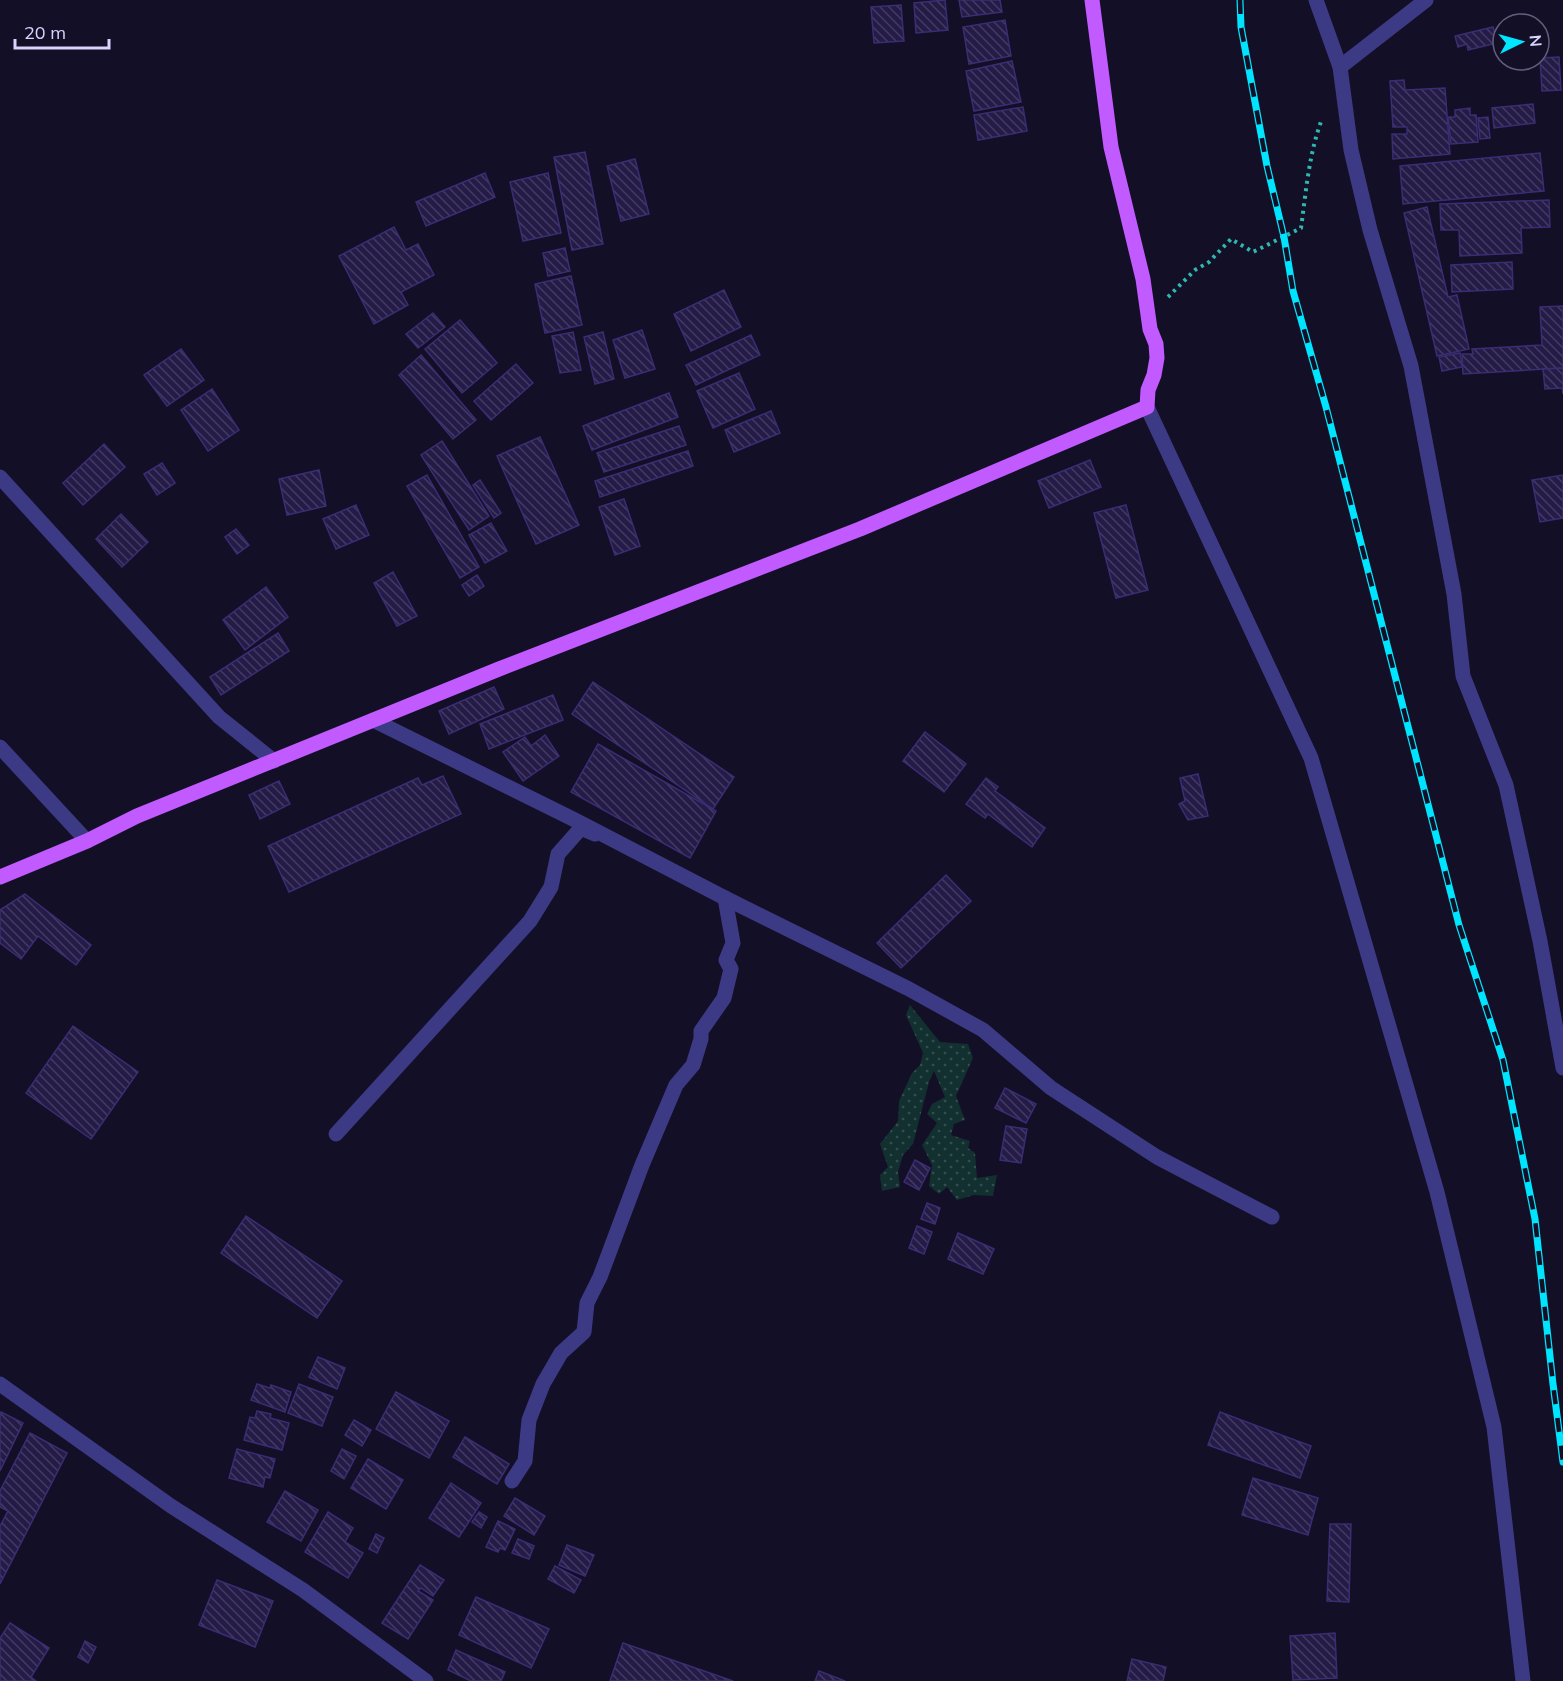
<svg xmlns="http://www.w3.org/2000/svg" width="1563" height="1681" font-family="Mulish,sans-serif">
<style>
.grass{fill:url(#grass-dots)}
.building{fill:url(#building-back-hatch);stroke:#3b2d73;stroke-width:1.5}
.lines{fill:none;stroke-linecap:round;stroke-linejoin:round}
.path{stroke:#2fb8b0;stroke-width:4;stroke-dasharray:3 4.5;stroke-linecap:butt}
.minor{stroke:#3d3a85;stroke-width:15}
.major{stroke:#c25bff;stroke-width:15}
.rail-casing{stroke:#00e5ff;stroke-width:7}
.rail{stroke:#130f26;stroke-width:4.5;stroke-dasharray:14;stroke-linecap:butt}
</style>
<defs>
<pattern id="grass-dots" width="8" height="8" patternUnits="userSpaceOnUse" patternTransform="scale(1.5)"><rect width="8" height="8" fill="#12302f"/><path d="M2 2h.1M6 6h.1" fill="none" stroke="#344d4e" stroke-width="1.8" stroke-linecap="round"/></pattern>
<pattern id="building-back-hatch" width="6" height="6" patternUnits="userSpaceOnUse" patternTransform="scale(1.5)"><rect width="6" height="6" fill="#241b47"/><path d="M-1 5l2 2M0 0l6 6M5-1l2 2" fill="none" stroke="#433b63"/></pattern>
</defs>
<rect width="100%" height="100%" fill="#130f26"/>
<polygon class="grass" points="910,1005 940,1042 968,1044 973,1058 956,1096 965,1120 954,1124 951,1135 970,1141 968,1148 975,1153 977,1178 997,1175 993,1196 974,1195 957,1200 947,1187 939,1194 929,1186 932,1165 922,1145 937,1123 927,1114 932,1104 945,1097 934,1071 929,1082 913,1144 903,1155 898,1172 900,1187 882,1191 880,1175 888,1167 880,1144 898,1121 899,1101 912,1073 920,1065 923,1053 906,1015"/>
<g class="building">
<polygon points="945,0 948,30 916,33 914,3"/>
<polygon points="959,0 1000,0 1002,12 962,17"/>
<polygon points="901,5 904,41 874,43 871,7"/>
<polygon points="1005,20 1011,56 969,64 963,27"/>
<polygon points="1500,24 1503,25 1503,35 1498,34"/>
<polygon points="1493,27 1497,43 1468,50 1467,44 1458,47 1455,36"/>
<polygon points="1559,57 1561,90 1542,91 1540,58"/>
<polygon points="1012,61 1021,102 974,111 966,71"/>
<polygon points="1404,80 1405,90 1445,88 1450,154 1393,159 1392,134 1407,134 1407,127 1393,127 1390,81"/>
<polygon points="1533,104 1535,123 1494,128 1492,108"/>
<polygon points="1023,107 1027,131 978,140 974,115"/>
<polygon points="1470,108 1470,115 1476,115 1478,142 1451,144 1448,117 1455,117 1455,110"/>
<polygon points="1488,117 1490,138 1480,139 1478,118"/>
<polygon points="585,152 603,244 572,250 554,157"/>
<polygon points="1540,153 1544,191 1403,204 1400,166"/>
<polygon points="635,159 649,214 621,221 607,166"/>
<polygon points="485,173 495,197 426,226 416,202"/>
<polygon points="548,173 561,233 523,241 510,182"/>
<polygon points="1549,200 1550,227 1521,228 1522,253 1460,256 1459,230 1441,230 1440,204"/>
<polygon points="1427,207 1448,297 1457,295 1469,349 1437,356 1404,213"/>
<polygon points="394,227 406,250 418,244 434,275 401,292 408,305 374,324 339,256"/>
<polygon points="565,248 570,271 548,276 543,253"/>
<polygon points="1512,262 1513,289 1452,292 1451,265"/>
<polygon points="571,276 582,325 545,333 535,284"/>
<polygon points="724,290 741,327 691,351 674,314"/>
<polygon points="1563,306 1563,368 1463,374 1462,354 1473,354 1472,349 1542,345 1540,307"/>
<polygon points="433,313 445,327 418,348 406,334"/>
<polygon points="460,320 497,363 462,393 425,349"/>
<polygon points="642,330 655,369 625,378 613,340"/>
<polygon points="573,332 581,370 560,373 552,336"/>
<polygon points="603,332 614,379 595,384 584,337"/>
<polygon points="751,335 760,355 696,385 686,365"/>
<polygon points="181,349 204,380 167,406 144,375"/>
<polygon points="1460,353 1462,367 1442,371 1439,357"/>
<polygon points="421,355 476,420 453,439 399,375"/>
<polygon points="516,364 533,383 491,420 474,401"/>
<polygon points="1563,368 1563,394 1562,388 1545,389 1543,369"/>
<polygon points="739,373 755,409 713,428 697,391"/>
<polygon points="212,389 239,430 208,451 181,410"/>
<polygon points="669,393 678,417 592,450 583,426"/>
<polygon points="771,411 780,433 734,452 725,430"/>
<polygon points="679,426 686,445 604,472 597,453"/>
<polygon points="540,437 579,525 536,544 497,456"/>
<polygon points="442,441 489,516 469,530 421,455"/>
<polygon points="104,444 125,467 83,505 63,483"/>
<polygon points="688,451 693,466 600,497 595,481"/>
<polygon points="1090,460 1101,487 1049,508 1038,481"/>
<polygon points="162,463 175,483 157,495 144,474"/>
<polygon points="319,470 326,506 287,515 279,479"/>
<polygon points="427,475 479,567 460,578 407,486"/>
<polygon points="1563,475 1563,518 1540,522 1532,480"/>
<polygon points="480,480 501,513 494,518 473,485"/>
<polygon points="624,499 640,546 615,555 599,507"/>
<polygon points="356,505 369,535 336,549 323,519"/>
<polygon points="1126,505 1148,590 1116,598 1094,513"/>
<polygon points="121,514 148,542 122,567 96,539"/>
<polygon points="491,523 507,551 485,563 469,535"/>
<polygon points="236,529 249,545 237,554 225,537"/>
<polygon points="393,572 417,616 397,626 374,583"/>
<polygon points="477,575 484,586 469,596 462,585"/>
<polygon points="266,587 288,617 245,650 223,620"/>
<polygon points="278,633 289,651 221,695 210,677"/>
<polygon points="593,682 734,777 713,809 572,714"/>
<polygon points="494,687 504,709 449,734 439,711"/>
<polygon points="553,695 563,720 489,749 480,724"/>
<polygon points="925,732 966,764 944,792 903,761"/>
<polygon points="545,735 559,756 523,781 503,752 525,737 531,746"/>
<polygon points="598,744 716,811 690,858 571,792"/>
<polygon points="1198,774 1208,816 1188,820 1179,804 1185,801 1180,778"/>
<polygon points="443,776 461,814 289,892 268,846 418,778 422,785"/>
<polygon points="986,778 998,787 995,791 1045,828 1032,847 988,814 985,818 966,804"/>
<polygon points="279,781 290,804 260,819 249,795"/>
<polygon points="946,875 971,901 901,968 877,943"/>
<polygon points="25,894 91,945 76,965 38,936 21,959 0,943 0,910"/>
<polygon points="73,1026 138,1072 91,1139 26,1093"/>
<polygon points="1005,1088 1036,1104 1026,1123 995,1108"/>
<polygon points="1006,1126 1027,1129 1021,1163 1000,1160"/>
<polygon points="915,1160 930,1168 919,1190 904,1182"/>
<polygon points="927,1203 940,1208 935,1224 921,1219"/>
<polygon points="246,1216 342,1281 317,1318 221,1253"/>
<polygon points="917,1226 932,1232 924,1254 909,1248"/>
<polygon points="958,1233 994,1249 983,1274 948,1259"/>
<polygon points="318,1357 345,1368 337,1389 309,1377"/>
<polygon points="257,1384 270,1388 271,1385 291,1392 285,1412 251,1400"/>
<polygon points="299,1384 333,1397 322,1426 288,1413"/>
<polygon points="396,1392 449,1421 429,1458 376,1429"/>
<polygon points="257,1411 271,1414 270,1418 289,1423 282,1450 244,1440 250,1417 255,1418"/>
<polygon points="1,1412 23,1423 0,1471 0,1414"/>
<polygon points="1220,1412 1311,1446 1300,1478 1208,1445"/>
<polygon points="354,1420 371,1430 362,1446 345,1435"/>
<polygon points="30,1433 67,1453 0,1584 0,1526 8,1511 0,1507 0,1491"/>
<polygon points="465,1437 509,1464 497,1484 453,1457"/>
<polygon points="237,1449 275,1459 270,1478 265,1477 263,1487 229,1478"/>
<polygon points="342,1449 356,1456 344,1479 331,1471"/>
<polygon points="368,1459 403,1480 386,1509 351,1488"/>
<polygon points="1253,1478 1318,1498 1308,1535 1242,1515"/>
<polygon points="451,1483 481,1503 459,1537 429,1518"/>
<polygon points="285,1491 318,1510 301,1541 267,1522"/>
<polygon points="515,1498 545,1516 534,1535 504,1516"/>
<polygon points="328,1512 353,1528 345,1542 363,1553 348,1578 305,1552"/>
<polygon points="479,1512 487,1517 481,1528 472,1522"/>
<polygon points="498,1521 515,1529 505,1550 500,1548 498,1552 486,1547"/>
<polygon points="1330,1524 1351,1524 1349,1602 1327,1601"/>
<polygon points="376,1534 384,1538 377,1553 369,1549"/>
<polygon points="518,1539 534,1546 529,1559 512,1553"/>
<polygon points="567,1545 594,1555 585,1576 559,1565"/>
<polygon points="420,1565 444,1580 433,1596 421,1588 418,1591 433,1600 408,1639 382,1623"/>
<polygon points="555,1566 581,1580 574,1593 548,1579"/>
<polygon points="217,1580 273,1601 255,1647 199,1625"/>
<polygon points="476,1597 549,1629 531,1668 459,1635"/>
<polygon points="10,1623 49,1648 31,1677 36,1681 0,1681 0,1638"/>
<polygon points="1335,1633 1337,1678 1293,1680 1290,1636"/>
<polygon points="85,1641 96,1647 88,1663 78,1657"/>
<polygon points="623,1643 733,1681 610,1681"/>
<polygon points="456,1650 505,1672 501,1681 471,1681 448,1670"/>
<polygon points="1132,1659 1166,1667 1163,1681 1127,1681"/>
<polygon points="819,1671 845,1681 815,1681"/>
</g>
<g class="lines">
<path class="path" d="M1168,297l27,-27 14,-8 22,-23 22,13 48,-24c5,-36 8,-75 21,-109"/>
<g class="minor">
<polyline points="1316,0 1340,67 1351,150 1370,230 1411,366 1454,594 1463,676 1506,785 1540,941 1563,1068"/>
<polyline points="1340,67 1426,0"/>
<polyline points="1147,407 1311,758 1437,1192 1494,1427 1523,1681"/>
<polyline points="0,477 219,717 274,761"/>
<polyline points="373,720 573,819 725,898 909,989 983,1030 1051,1088 1157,1157 1272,1217"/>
<polyline points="0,747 87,841"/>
<polyline points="336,1134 530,921 551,887 558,854 581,828 595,834"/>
<polyline points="0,1384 171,1506 303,1590 426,1681"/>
<polyline points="512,1481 525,1461 529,1420 543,1384 561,1353 584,1332 587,1303 600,1277 642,1165 676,1085 693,1065 701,1039 701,1031 724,998 731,969 726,960 733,943 725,898"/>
</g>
<polyline class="major" points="0,877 87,841 137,816 499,669 860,529 1147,407 1148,390 1154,375 1157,358 1156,344 1150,329 1143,279 1111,147 1092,0"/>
<g class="rail-casing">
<polyline id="rail" points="1240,0 1241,27 1267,166 1284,237 1293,291 1326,407 1459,925 1503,1060 1535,1219 1553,1384 1563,1462"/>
</g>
<use href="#rail" class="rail"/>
</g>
<g transform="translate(1521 42) rotate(85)"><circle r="28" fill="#130f26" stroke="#625e7d" stroke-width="1.5"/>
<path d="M0-4.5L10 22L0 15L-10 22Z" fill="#00e5ff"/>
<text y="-9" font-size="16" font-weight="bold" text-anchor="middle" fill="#d9d4ff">N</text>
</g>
<path d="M15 39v9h94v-9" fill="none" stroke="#d9d4ff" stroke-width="3"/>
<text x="24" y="39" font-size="18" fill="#d9d4ff" stroke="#130f26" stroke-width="4.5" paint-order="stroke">20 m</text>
</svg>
